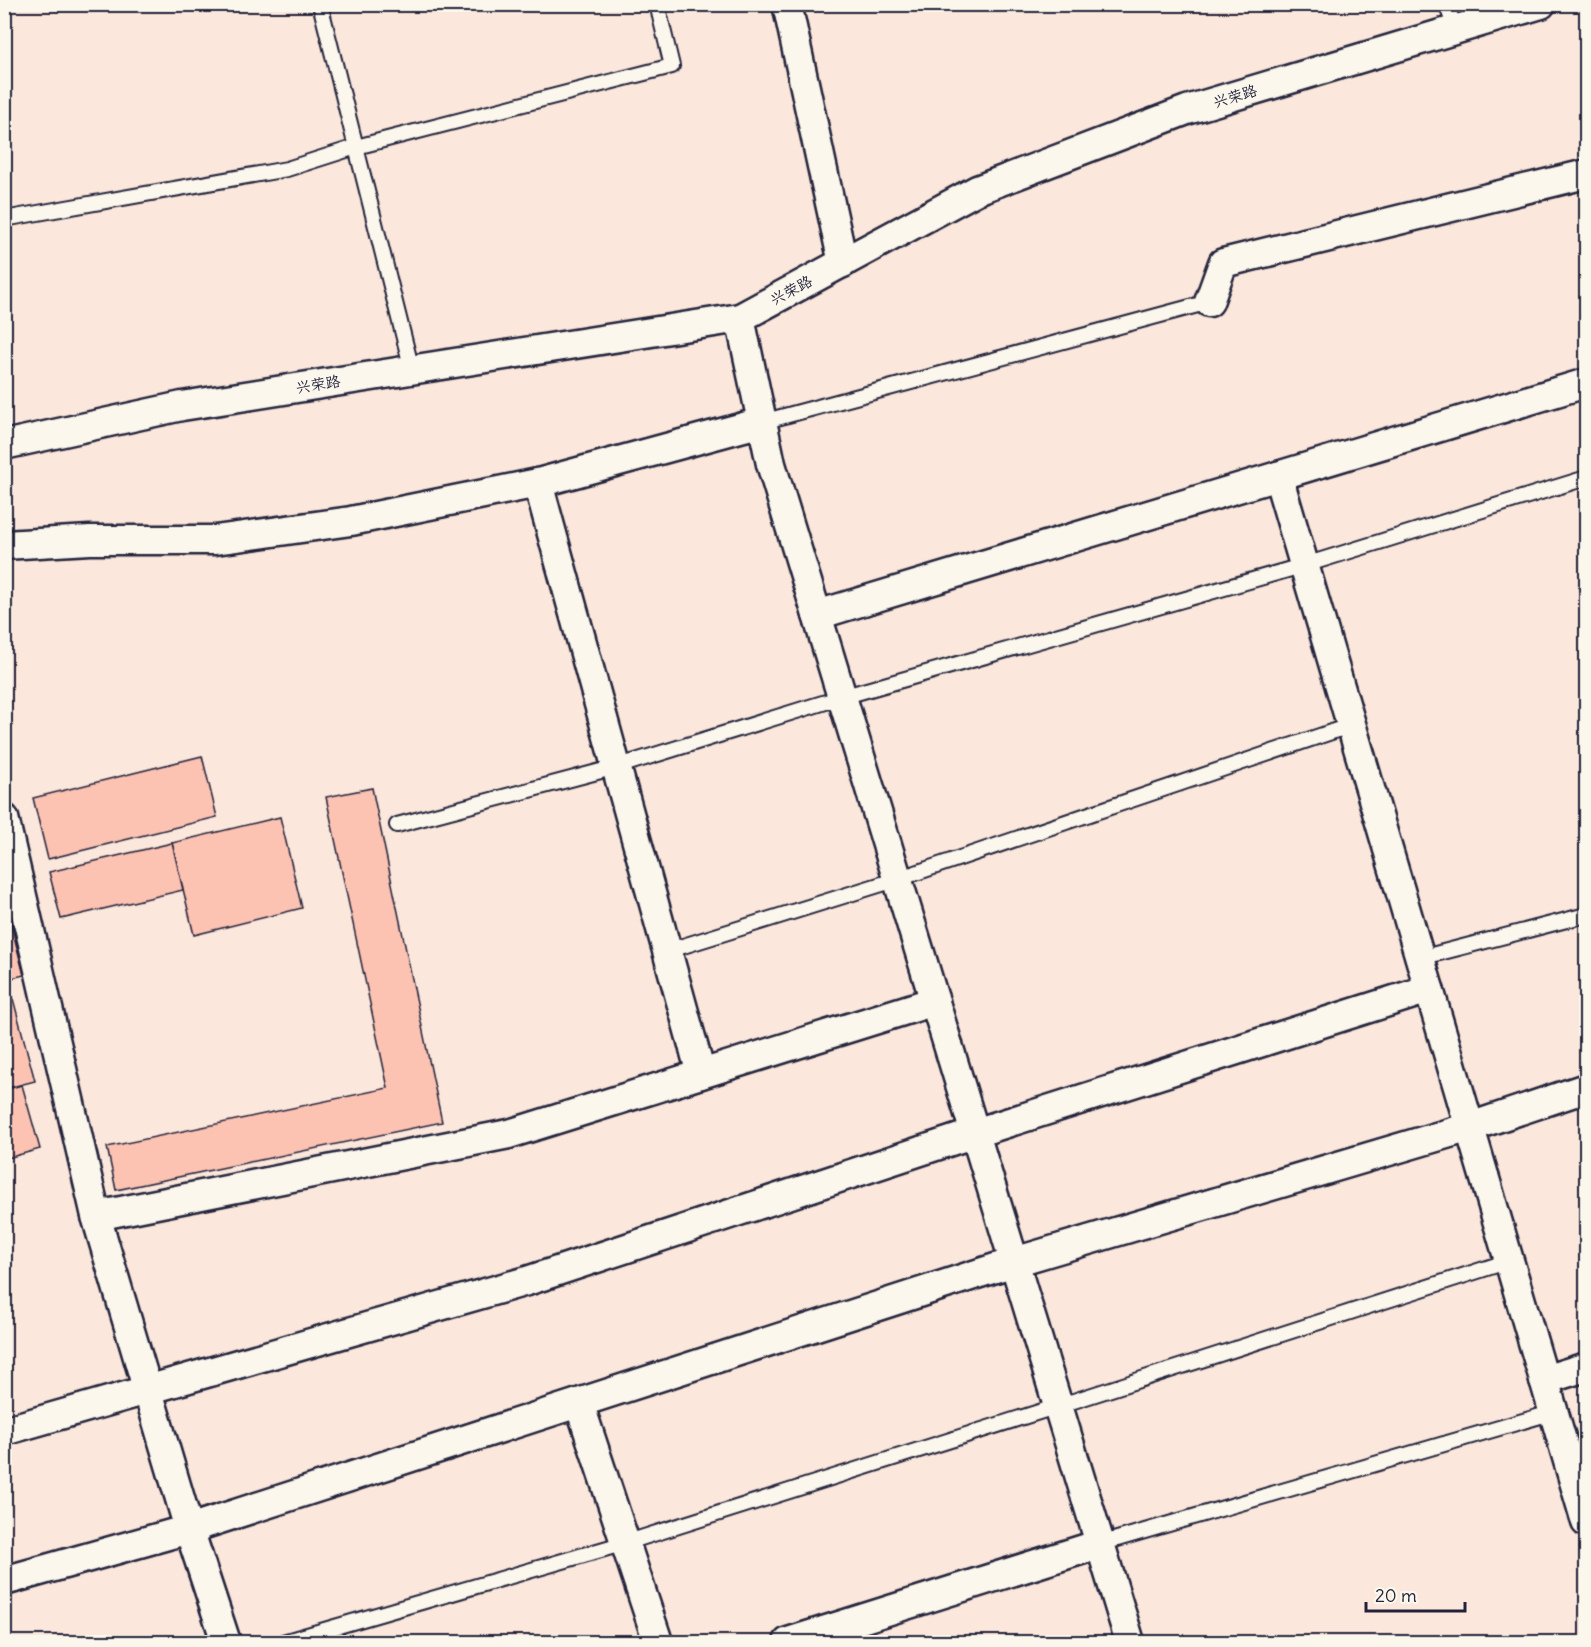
<svg xmlns="http://www.w3.org/2000/svg" width="1591" height="1647" font-family="Delius,'LXGW WenKai TC',sans-serif">
<style>
.building{fill:#fcc2b2;stroke:#22223b;stroke-width:1.5}
.lines{fill:none;stroke-linecap:round;stroke-linejoin:round}
.lane-casing{stroke:#22223b;stroke-width:18}
.street-casing{stroke:#22223b;stroke-width:33}
.lane{stroke:#fbf7ec;stroke-width:14}
.street{stroke:#fbf7ec;stroke-width:28}
.labels{text-anchor:middle;dominant-baseline:central;stroke-width:4.5;stroke-linejoin:round;paint-order:stroke}
.street-label{font-size:15px;fill:#22223b;stroke:#fbf7ec}
</style>
<rect width="100%" height="100%" fill="#fbe7db"/>
<filter id="ink" filterUnits="userSpaceOnUse"><feTurbulence type="fractalNoise" baseFrequency=".0167" numOctaves="2"/><feDisplacementMap in="SourceGraphic" scale="12" xChannelSelector="R" yChannelSelector="G"/><feConvolveMatrix kernelMatrix="1 2 1 2 8 2 1 2 1" color-interpolation-filters="sRGB"/></filter>
<g filter="url(#ink)">
<g class="building">
<polygon points="202,756 217,817 48,859 33,798"/>
<polygon points="372,788 442,1122 116,1190 107,1147 388,1088 326,797"/>
<polygon points="280,817 302,908 194,935 172,843"/>
<polygon points="172,843 183,890 61,919 49,872"/>
<polygon points="7,909 24,975 4,980 4,910"/>
<polygon points="12,995 35,1081 4,1089 4,997"/>
<polygon points="22,1085 40,1149 4,1159 4,1090"/>
</g>
<g class="lines">
<g class="lane-casing">
<g id="lane">
<polyline points="320,4 412,370"/>
<polyline points="1446,4 1456,30"/>
<polyline points="4,219 287,169 356,147 672,66 657,4"/>
<polyline points="762,422 1209,302"/>
<polyline points="397,825 616,767 842,697 1305,565 1586,478"/>
<polyline points="667,951 898,879 1352,725"/>
<polyline points="1420,958 1586,915"/>
<polyline points="1100,1544 1554,1412"/>
<polyline points="283,1642 625,1543 1058,1406 1509,1261"/>
</g>
</g>
<g class="street-casing">
<g id="street">
<polyline points="787,4 843,263"/>
<polyline points="1209,302 1223,263 1586,174"/>
<polyline points="740,318 771,464 1130,1642"/>
<polyline points="4,445 182,406 740,318 977,190 1187,110 1541,4"/>
<polyline points="1278,476 1586,1522"/>
<polyline points="538,483 701,1074"/>
<polyline points="4,545 90,540 215,540 351,521 538,483 762,422"/>
<polyline points="817,615 1586,383"/>
<polyline points="4,818 96,1216 189,1529 226,1642"/>
<polyline points="96,1216 509,1134 935,1001"/>
<polyline points="1544,1380 1586,1367"/>
<polyline points="579,1403 658,1642"/>
<polyline points="4,1431 527,1281 975,1133 1429,989"/>
<polyline points="4,1581 189,1529 1014,1262 1470,1127 1586,1088"/>
<polyline points="788,1642 1100,1544"/>
</g>
</g>
<use href="#lane" class="lane"/>
<use href="#street" class="street"/>
</g>
</g>
<g class="labels">
<g class="street-label">
<text transform="translate(1235 96) rotate(-17)">兴荣路</text>
<text transform="translate(791 290) rotate(-28)">兴荣路</text>
<text transform="translate(318 384) rotate(-9)">兴荣路</text>
</g>
</g>
<rect width="1591" height="1647" fill="none" stroke="#fbf7ec" stroke-width="24"/>
<rect x="12" y="12" width="1567" height="1623" fill="none" stroke="#22223b" stroke-width="2" filter="url(#ink)"/>
<path d="M1366 1602v9h99v-9" fill="none" stroke="#22223b" stroke-width="3"/>
<text x="1375" y="1602" font-size="18" fill="#22223b" stroke="#fbf7ec" stroke-width="4.5" paint-order="stroke">20 m</text>
</svg>
